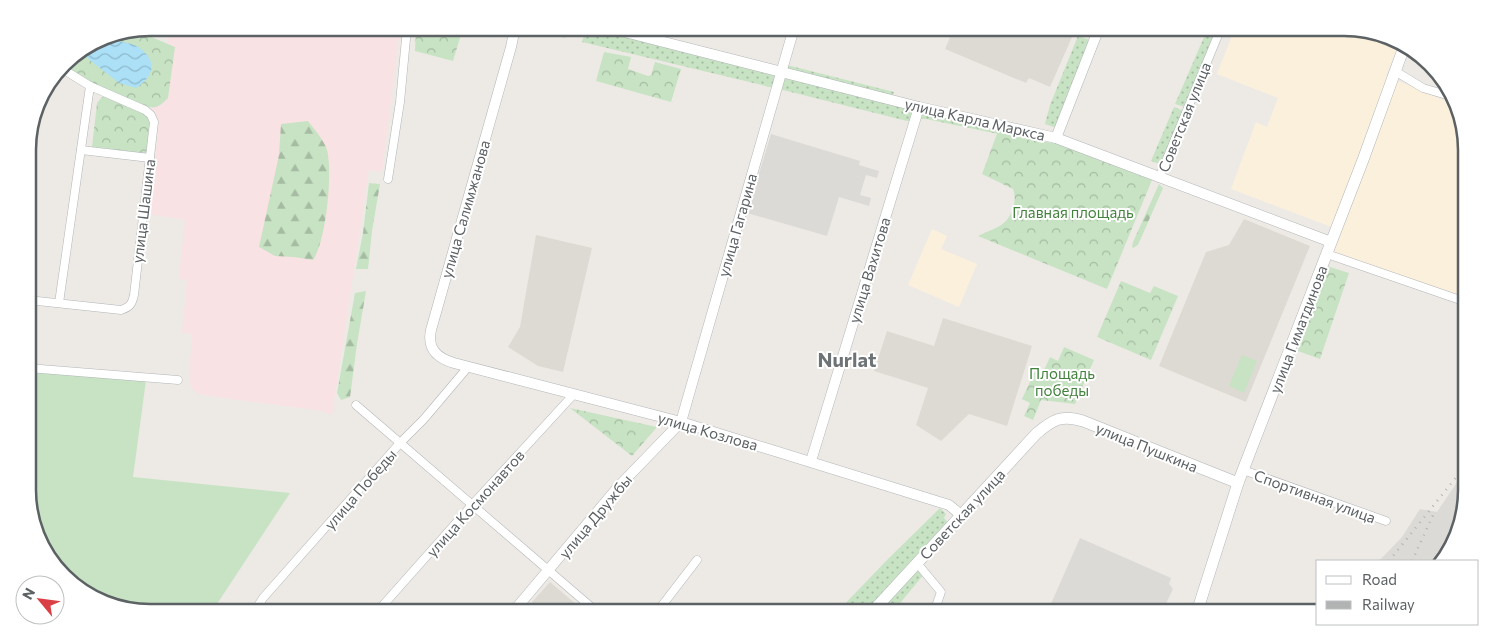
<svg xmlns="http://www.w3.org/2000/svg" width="1494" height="640" font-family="Commissioner,sans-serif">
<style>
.commercial{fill:#fbf0dc}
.industrial{fill:#dcdad7}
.education{fill:#dddad3}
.medical{fill:#f9e2e3}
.grass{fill:url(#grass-dots)}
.forest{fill:url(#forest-firs)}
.park{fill:url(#park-crowns)}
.garden{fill:#c7e3c3}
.water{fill:url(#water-waves)}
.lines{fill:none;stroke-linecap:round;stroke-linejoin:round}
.minor-casing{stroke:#b2b5b8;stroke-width:9}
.tertiary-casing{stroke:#b2b5b8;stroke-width:11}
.secondary-casing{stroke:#b1b5b8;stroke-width:12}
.minor{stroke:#fff;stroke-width:8}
.tertiary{stroke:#fff;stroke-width:10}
.secondary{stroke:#fff;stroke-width:11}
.rail{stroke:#b1b2b2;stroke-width:2.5;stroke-dasharray:1 6;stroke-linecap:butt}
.labels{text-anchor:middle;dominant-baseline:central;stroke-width:4;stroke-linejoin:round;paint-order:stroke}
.street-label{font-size:15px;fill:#5c6164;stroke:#fff}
.park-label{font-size:15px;fill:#43823d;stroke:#fff}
.district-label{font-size:20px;font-weight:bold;fill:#6e7376;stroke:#fff}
.rim{fill:none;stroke:#5c6164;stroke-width:2.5}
</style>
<defs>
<pattern id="grass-dots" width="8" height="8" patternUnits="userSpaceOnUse" patternTransform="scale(1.25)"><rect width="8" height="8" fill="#c7e3c3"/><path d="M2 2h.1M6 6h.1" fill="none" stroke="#a5bba2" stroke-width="1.8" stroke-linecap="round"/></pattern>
<pattern id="forest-firs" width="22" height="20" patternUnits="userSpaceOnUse" patternTransform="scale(1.25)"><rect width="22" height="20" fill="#c7e3c3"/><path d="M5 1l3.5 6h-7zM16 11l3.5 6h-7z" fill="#a5bba2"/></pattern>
<pattern id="park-crowns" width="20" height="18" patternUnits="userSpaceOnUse" patternTransform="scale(1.25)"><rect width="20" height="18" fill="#c7e3c3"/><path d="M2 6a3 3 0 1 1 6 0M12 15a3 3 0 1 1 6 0" fill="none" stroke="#a5bba2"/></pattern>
<pattern id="water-waves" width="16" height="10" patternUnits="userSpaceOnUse" patternTransform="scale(1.25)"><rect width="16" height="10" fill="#abe0f7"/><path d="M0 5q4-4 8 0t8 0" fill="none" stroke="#8eb9cc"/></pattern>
</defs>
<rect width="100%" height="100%" fill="#edeae5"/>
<g class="commercial">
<polygon points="1235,28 1344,28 1391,37 1399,43 1386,76 1453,104 1465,134 1466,298 1334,252 1342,231 1231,189 1256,122 1267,127 1278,98 1217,74"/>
<polygon points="932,229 947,236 941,249 977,264 959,307 908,285"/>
</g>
<g class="industrial">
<polygon points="771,134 860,161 859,165 879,171 877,178 866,175 860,195 871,198 869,206 839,197 827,236 747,213"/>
<polygon points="1466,469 1466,491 1457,537 1437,561 1379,561 1402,537 1420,509 1437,512"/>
<polygon points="1080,538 1171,578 1169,584 1173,589 1162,612 1065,612 1050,606"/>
</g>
<g class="education">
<polygon points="954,28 1076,28 1050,87 1029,78 1026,83 945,49"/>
<polygon points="1244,219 1310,246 1246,402 1159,366 1206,252 1229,245"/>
<polygon points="536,235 592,248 563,372 538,366 508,347 520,327"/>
<polygon points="943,318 1032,346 1007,426 969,414 941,441 916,425 928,388 874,371 887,331 934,346"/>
<polygon points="550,582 585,612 523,612"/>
</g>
<polygon class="medical" points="170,28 400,28 382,172 369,170 332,415 322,411 208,396 197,393 191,387 189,377 192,334 182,333 187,280 179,279 185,220 149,214 159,122 151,107 157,107 175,47 167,44"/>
<g class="grass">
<polygon points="527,28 575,28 565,38"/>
<polygon points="586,28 597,28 778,73 774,88 582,42"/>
<polygon points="1208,28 1218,28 1185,107 1175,104"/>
<polygon points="1078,36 1090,40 1057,128 1045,124 1050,105"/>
<polygon points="787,65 894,92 892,98 785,70"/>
<polygon points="783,74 916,107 911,121 907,121 779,89"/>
<polygon points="1174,107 1184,111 1162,165 1151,161"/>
<polygon points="920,108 1039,136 1038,142 926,119 916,119"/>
<polygon points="940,508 946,514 944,518 949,524 870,612 861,612 862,610 855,603 846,612 837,612 889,558"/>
<polygon points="918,565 925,573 896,608 894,608 889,612 874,612"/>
</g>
<g class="forest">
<path d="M308,121c6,8 16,19 19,29 6,22 -1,92 -14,110l-19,-3 -19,-1 -16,-9 20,-92 2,-31z"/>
<polygon points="369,183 380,184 372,231 368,269 356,269 363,233"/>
<polygon points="1159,184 1163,188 1138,245 1133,248 1132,247 1133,242"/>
<polygon points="366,291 357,344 350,397 341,400 337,393 355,293"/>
</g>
<g class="park">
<polygon points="416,28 463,28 453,61 415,51"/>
<path d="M135,30l40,17 -7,51c-3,3 -8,8 -12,9 -15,4 -79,-32 -93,-41l6,-8 34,-21z"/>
<polygon points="604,52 631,57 628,69 648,76 651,75 655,62 681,69 671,102 596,81"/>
<path d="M102,97h6c13,6 37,11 43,26l-4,33 -34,-4v-3l-21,-2 5,-44z"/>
<path d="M998,131l39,10 18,2 97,37 -45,109 -129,-53c18,-9 30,-9 36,-31 1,-6 1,-10 -1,-16l-31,-15z"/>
<polygon points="1327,266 1349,273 1320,359 1298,351"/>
<polygon points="1121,281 1150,293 1154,286 1178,296 1151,360 1097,337"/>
<polygon points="1064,347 1094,360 1075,404 1041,400 1033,420 1024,416 1030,403 1022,399 1035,371 1042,375 1050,357 1058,361"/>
<polygon points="570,408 657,427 632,456"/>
</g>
<g class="garden">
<polygon points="1242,355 1257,361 1244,393 1229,386"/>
<polygon points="28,372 146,380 133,477 290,493 215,607 213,612 150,612 103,603 53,565 29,506"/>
</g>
<path class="water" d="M102,38c10,2 31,4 39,11 17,14 12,28 -5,39l-17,-5 -38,-30 -1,-2z"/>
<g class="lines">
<g class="minor-casing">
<g id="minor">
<polyline points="1368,32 1395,40"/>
<polyline points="1395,71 1423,88 1450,96"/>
<polyline points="81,150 150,158"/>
<polyline points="1159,178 1221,28"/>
<polyline points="388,179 400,102 407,28"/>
<polyline points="1327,254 1466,302"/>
<path d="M28,300l93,10c9,-3 11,-6 13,-15l20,-173 -3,-7 -6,-5 -55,-24 -29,-18"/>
<polyline points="59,303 90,86"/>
<polyline points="28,368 178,380"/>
<polyline points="356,405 597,612"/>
<polyline points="1243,470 1386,521"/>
<polyline points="917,563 941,592 934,612"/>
<polyline points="254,612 263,598 400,443 424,419 468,367"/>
<polyline points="377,612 472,505 574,394"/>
<polyline points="657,612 697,560"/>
</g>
</g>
<g class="tertiary-casing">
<g id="tertiary">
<path d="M515,28l-4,19 -80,283c-4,19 6,28 23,33l227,59 268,83 12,10"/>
<polyline points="609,28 919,107 1056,138 1331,242"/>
<polyline points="1056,138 1099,28"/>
<polyline points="681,422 794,28"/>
<polyline points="811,461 919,107"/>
<polyline points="513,612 619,486 681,422"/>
</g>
</g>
<g class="secondary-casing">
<g id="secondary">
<path d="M872,612l164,-178c16,-14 26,-20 47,-13l155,62"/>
<polyline points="1197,612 1238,483 1363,160 1404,47"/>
</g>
</g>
<use href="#minor" class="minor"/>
<use href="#tertiary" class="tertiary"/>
<use href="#secondary" class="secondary"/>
<g class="rail">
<polyline points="1389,561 1466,465"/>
<polyline points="1412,561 1435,511"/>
</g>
</g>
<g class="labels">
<g class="street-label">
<text transform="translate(1184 117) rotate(-68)">Советская улица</text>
<text transform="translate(975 119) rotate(13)">улица Карла Маркса</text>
<text transform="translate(465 209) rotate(-74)">улица Салимжанова</text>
<text transform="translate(143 211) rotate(-83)">улица Шашина</text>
<text transform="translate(737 225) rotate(-74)">улица Гагарина</text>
<text transform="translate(869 270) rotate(-73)">улица Вахитова</text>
<text transform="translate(1298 329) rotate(-69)">улица Гиматдинова</text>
<text transform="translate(708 431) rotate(16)">улица Козлова</text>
<text transform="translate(1147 447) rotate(22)">улица Пушкина</text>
<text transform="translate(360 489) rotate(-49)">улица Победы</text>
<text transform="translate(1315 496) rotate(20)">Спортивная улица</text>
<text transform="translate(475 503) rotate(-48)">улица Космонавтов</text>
<text transform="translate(962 514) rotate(-47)">Советская улица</text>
<text transform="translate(595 516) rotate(-50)">улица Дружбы</text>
</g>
<g class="park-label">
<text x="1073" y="212">Главная площадь</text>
<text x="1062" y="373">Площадь<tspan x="1062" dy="17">победы</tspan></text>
</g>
<g class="district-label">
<text x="847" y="359">Nurlat</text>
</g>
</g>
<path d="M0 0H1494V640H0ZM150 36H1344A114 114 0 0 1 1458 150V490A114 114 0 0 1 1344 604H150A114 114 0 0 1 36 490V150A114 114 0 0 1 150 36Z" fill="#fff" fill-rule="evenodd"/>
<path class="rim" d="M150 36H1344A114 114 0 0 1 1458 150V490A114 114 0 0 1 1344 604H150A114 114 0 0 1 36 490V150A114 114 0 0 1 150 36Z"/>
<rect x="1316" y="560" width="162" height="65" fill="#ffffff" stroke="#bec0c1"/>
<rect x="1326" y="576" width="25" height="8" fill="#ffffff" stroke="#bec0c1"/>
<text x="1362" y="585" font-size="15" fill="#5c6164">Road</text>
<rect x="1326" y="601" width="25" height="8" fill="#b1b2b2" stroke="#bec0c1"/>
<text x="1362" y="610" font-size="15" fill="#5c6164">Railway</text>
<g transform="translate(40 600) rotate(299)"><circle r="24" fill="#ffffff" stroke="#bec0c1"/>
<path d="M0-4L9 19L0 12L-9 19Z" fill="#da3f46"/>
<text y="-8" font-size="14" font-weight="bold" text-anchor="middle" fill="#5c6164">N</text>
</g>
</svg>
